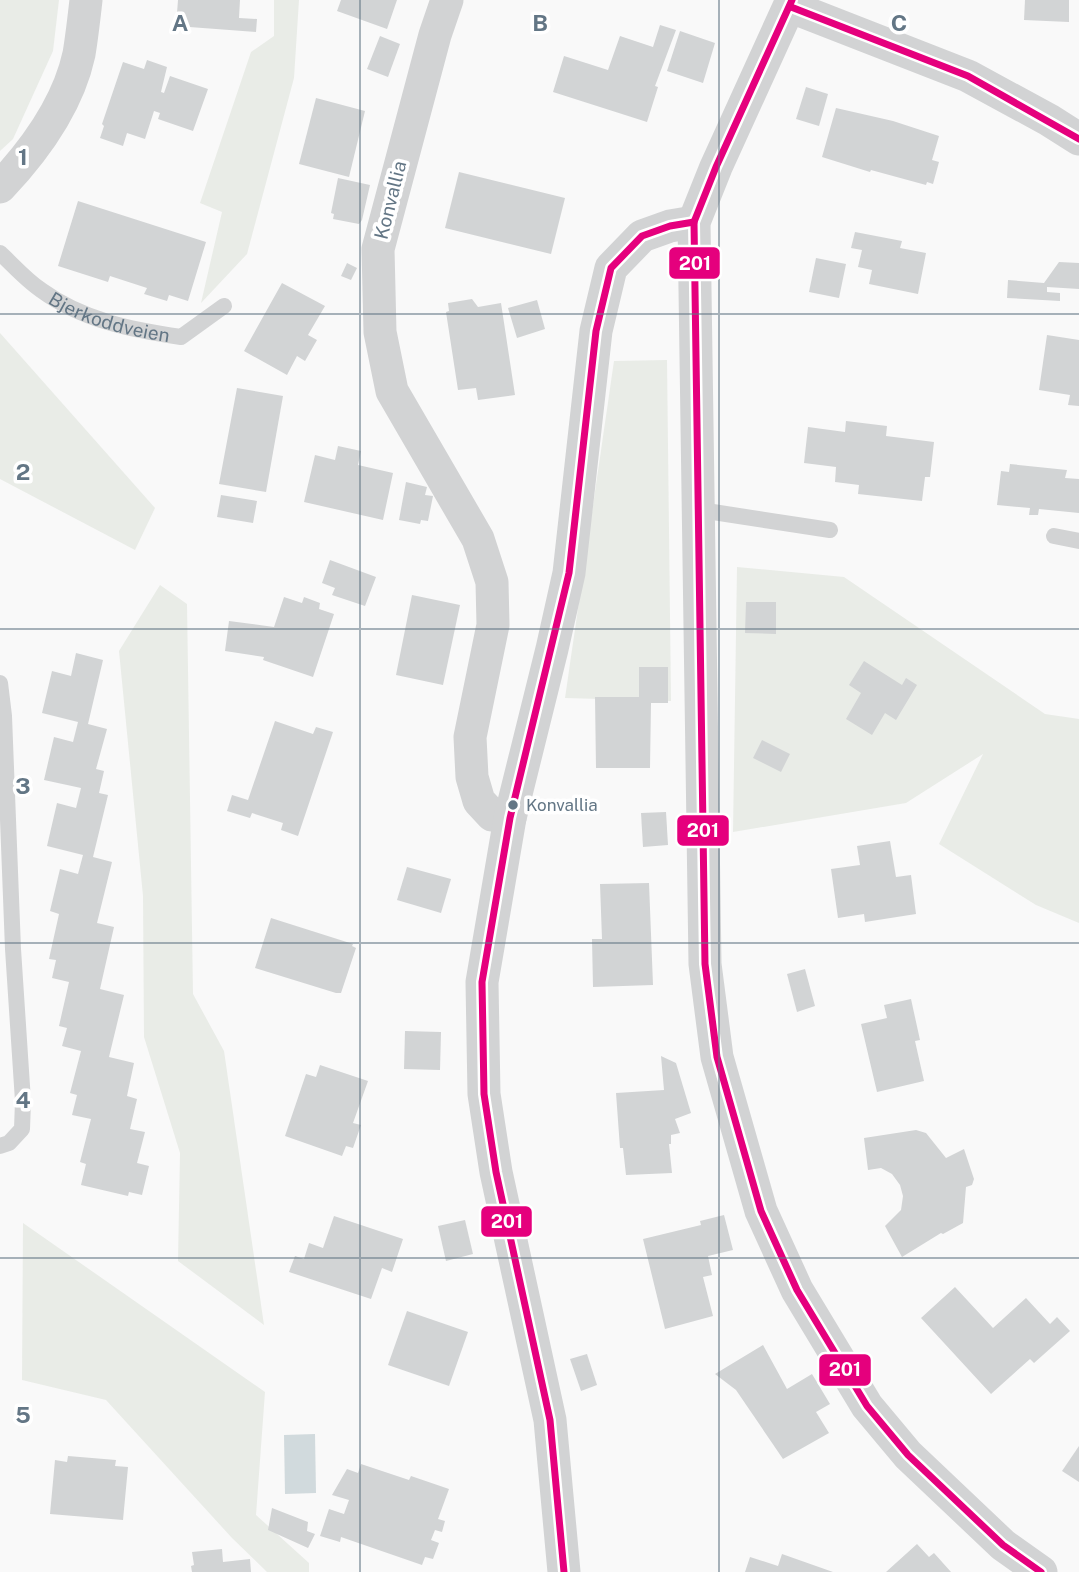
<svg xmlns="http://www.w3.org/2000/svg" width="1079" height="1572" font-family="'Public Sans',sans-serif">
<style>
.green{fill:#e9ece7}
.water{fill:#d1dadd}
.building{fill:#d2d4d5}
.lines{fill:none;stroke-linecap:round;stroke-linejoin:round}
.service{stroke:#d2d3d4;stroke-width:16}
.minor{stroke:#d2d3d4;stroke-width:33}
.bus-1-casing{stroke:#fff;stroke-width:12}
.bus-1{stroke:#e5007d;stroke-width:7}
.grid{fill:none;stroke:#637685;stroke-width:2;stroke-opacity:0.55}
.bus-dot{fill:#637685;stroke:#fff;stroke-width:2.5}
.labels{text-anchor:middle;dominant-baseline:central;stroke-width:7;stroke-linejoin:round;paint-order:stroke}
.bus-label{font-size:17px;fill:#637685;stroke:#fff;text-anchor:start}
.street-label{font-size:19px;fill:#637685;stroke:#fff}
.grid-label{font-size:23px;text-anchor:middle;font-weight:bold;fill:#637685;stroke:#fff;stroke-width:7;stroke-linejoin:round;paint-order:stroke}
.line-badge{stroke:#fff;stroke-width:2.5}
.badge-label{font-size:19px;text-anchor:middle;font-weight:bold;fill:#fff}
</style>
<rect width="100%" height="100%" fill="#f9f9f9"/>
<g class="green">
<polygon points="0,0 59,0 53,51 13,139 0,151"/>
<polygon points="274,0 299,0 294,78 247,254 201,303 222,212 200,203 251,52 274,36"/>
<polygon points="0,333 155,508 135,550 0,479"/>
<polygon points="667,360 671,701 565,698 614,361"/>
<polygon points="737,567 844,577 1045,714 1079,719 1079,923 1036,905 939,844 983,754 906,803 733,832"/>
<polygon points="160,585 187,604 193,994 224,1051 264,1325 178,1261 180,1153 144,1037 143,896 119,651"/>
<polygon points="23,1223 265,1392 256,1515 309,1563 309,1572 267,1572 232,1538 106,1400 22,1380"/>
</g>
<polygon class="water" points="315,1434 316,1493 285,1494 284,1435"/>
<g class="building">
<polygon points="178,0 240,0 239,18 257,19 256,32 176,26"/>
<polygon points="341,0 397,0 387,29 337,11"/>
<polygon points="1025,0 1069,0 1069,22 1024,20"/>
<polygon points="660,25 676,30 655,86 658,87 647,122 553,92 564,56 608,70 620,36 653,47"/>
<polygon points="680,31 715,43 703,83 667,71"/>
<polygon points="380,36 400,44 388,77 367,69"/>
<polygon points="147,60 167,67 161,92 164,93 170,76 208,89 193,131 158,119 160,113 154,111 145,139 127,133 123,146 100,138 104,126 102,124 123,62 144,69"/>
<polygon points="806,87 828,94 819,126 796,119"/>
<polygon points="316,98 365,111 349,177 299,164"/>
<polygon points="836,108 893,121 939,136 932,160 939,162 933,184 927,182 926,185 871,170 870,172 822,157"/>
<polygon points="459,172 565,198 551,254 445,228"/>
<polygon points="338,178 370,185 362,220 359,224 333,219 334,214 331,213"/>
<polygon points="78,201 206,242 188,301 169,295 167,301 144,294 147,288 110,276 108,282 58,266"/>
<polygon points="855,232 902,241 900,248 926,253 918,294 869,284 872,270 858,267 862,250 851,248"/>
<polygon points="816,258 846,264 839,298 809,292"/>
<polygon points="1059,262 1079,263 1079,289 1047,287 1047,292 1060,293 1060,301 1007,298 1008,280 1044,283"/>
<polygon points="347,263 357,268 351,280 341,276"/>
<polygon points="282,283 325,306 308,335 317,340 305,361 297,356 287,375 244,351"/>
<polygon points="472,299 478,307 501,303 515,395 478,400 476,388 458,390 446,312 449,311 448,303"/>
<polygon points="537,300 545,329 517,338 508,308"/>
<polygon points="1047,335 1079,340 1079,406 1068,405 1070,395 1039,390"/>
<polygon points="237,388 283,396 266,492 219,484"/>
<polygon points="846,421 887,426 886,436 934,442 930,477 925,477 922,501 858,494 859,485 835,482 836,467 804,463 808,427 845,432"/>
<polygon points="338,446 361,451 358,465 393,473 383,520 304,502 315,455 335,460"/>
<polygon points="1010,464 1067,470 1065,478 1079,479 1079,513 1039,509 1038,515 1029,515 1030,508 997,505 1001,471 1009,472"/>
<polygon points="406,482 427,487 425,495 433,496 428,521 421,520 420,524 399,520"/>
<polygon points="221,495 257,501 253,523 217,517"/>
<polygon points="330,560 376,577 365,606 332,595 335,588 322,583"/>
<polygon points="412,595 460,605 443,685 396,675"/>
<polygon points="284,597 302,603 304,597 320,603 319,609 334,614 313,677 263,660 264,657 225,651 229,621 274,627"/>
<polygon points="746,602 776,602 776,634 745,633"/>
<polygon points="76,653 103,660 88,724 107,729 96,769 104,771 99,793 108,795 93,857 112,862 97,923 114,927 100,989 124,995 109,1057 134,1063 127,1096 137,1099 130,1129 145,1132 137,1163 149,1166 142,1195 129,1192 128,1196 81,1185 86,1164 80,1162 91,1119 72,1115 77,1095 70,1093 81,1051 62,1046 67,1028 59,1026 69,982 52,978 56,960 49,959 59,914 50,911 60,869 78,874 83,855 47,846 57,803 76,808 81,788 44,780 54,737 73,742 78,722 42,713 52,671 71,676"/>
<polygon points="864,661 902,685 906,678 917,685 896,720 885,713 872,735 846,719 861,693 849,685"/>
<polygon points="639,667 668,667 668,703 651,703 650,768 596,768 595,697 639,697"/>
<polygon points="275,721 313,734 316,727 333,732 298,836 281,830 283,823 252,813 250,818 227,811 232,795 248,800"/>
<polygon points="762,740 790,754 781,772 753,758"/>
<polygon points="666,812 668,845 643,847 641,813"/>
<polygon points="890,841 896,877 911,875 916,914 865,922 864,914 838,918 831,869 860,865 857,846"/>
<polygon points="407,867 451,879 441,913 397,900"/>
<polygon points="649,883 653,985 593,987 592,939 602,939 600,884"/>
<polygon points="271,918 353,944 352,946 356,948 341,993 336,993 255,968"/>
<polygon points="805,969 815,1006 797,1012 787,974"/>
<polygon points="911,999 920,1040 915,1041 924,1081 877,1092 861,1024 887,1018 884,1005"/>
<polygon points="405,1031 441,1032 440,1070 404,1069"/>
<polygon points="661,1056 676,1063 691,1113 675,1119 680,1133 671,1135 671,1144 669,1144 672,1173 626,1175 623,1148 620,1148 616,1093 664,1090"/>
<polygon points="320,1065 368,1081 353,1123 361,1125 353,1148 346,1146 342,1156 285,1136 306,1074 316,1077"/>
<polygon points="916,1130 926,1133 946,1158 964,1149 974,1179 972,1185 966,1187 963,1223 943,1234 941,1233 902,1257 885,1226 901,1210 903,1196 900,1185 892,1174 881,1168 868,1170 864,1138"/>
<polygon points="724,1215 733,1250 708,1256 712,1275 703,1277 713,1316 665,1329 643,1239 701,1225 700,1221"/>
<polygon points="334,1216 403,1239 392,1272 382,1268 371,1299 289,1272 295,1256 304,1259 309,1243 323,1248"/>
<polygon points="465,1220 473,1254 446,1261 438,1226"/>
<polygon points="955,1287 993,1328 1026,1298 1050,1324 1057,1317 1070,1331 1034,1363 1030,1359 991,1394 921,1318"/>
<polygon points="407,1311 468,1332 449,1386 388,1365"/>
<polygon points="763,1345 787,1389 812,1374 830,1404 816,1412 829,1433 783,1459 736,1390 715,1374"/>
<polygon points="587,1354 597,1385 581,1391 570,1359"/>
<polygon points="1079,1446 1079,1482 1062,1471"/>
<polygon points="68,1456 116,1460 115,1466 128,1467 123,1520 50,1514 55,1460 67,1462"/>
<polygon points="361,1464 409,1480 411,1476 449,1489 438,1519 445,1521 442,1532 435,1530 431,1540 439,1543 433,1559 425,1557 422,1565 341,1537 340,1542 320,1536 329,1509 344,1514 349,1500 332,1495 347,1469 358,1473"/>
<polygon points="272,1508 308,1522 307,1531 315,1534 308,1548 268,1530"/>
<polygon points="917,1544 929,1557 934,1553 951,1572 886,1572"/>
<polygon points="222,1549 223,1562 250,1559 251,1572 192,1572 191,1566 194,1565 192,1552"/>
<polygon points="782,1554 833,1572 745,1572 750,1557 778,1566"/>
</g>
<g class="lines">
<g class="service">
<path id="s1" d="M0,253c13,12 26,27 41,37 41,30 91,40 140,47l43,-31"/>
<polyline points="700,510 830,530"/>
<polyline points="1054,536 1079,541"/>
<polyline points="0,683 4,716 13,949 23,1101 22,1129 9,1143 0,1146"/>
</g>
<g class="minor">
<polyline points="447,0 435,35 378,249 380,332 392,391 478,539 492,582 493,625 470,737 472,777 479,801 492,815 510,818"/>
<polyline points="792,0 716,167 694,222 705,964 717,1057 761,1211 797,1290 867,1406 908,1455 1003,1545 1041,1572"/>
<polyline points="791,7 968,76 1049,120 1079,139"/>
<path d="M0,187c35,-37 68,-82 79,-133 3,-18 5,-36 7,-54"/>
<polyline points="564,1572 550,1420 496,1172 484,1094 482,982 510,818 552,649 569,573 596,331 611,268 642,236 670,226 694,222"/>
</g>
<g class="bus-1-casing">
<g id="bus-1">
<polyline points="792,0 716,167 694,222 705,964 717,1057 761,1211 797,1290 867,1406 908,1455 1003,1545 1041,1572"/>
<polyline points="791,7 968,76 1079,139"/>
<polyline points="564,1572 550,1420 496,1172 484,1094 482,982 510,818 569,573 596,331 611,268 642,236 670,226 694,222"/>
</g>
</g>
<use href="#bus-1" class="bus-1"/>
</g>
<path class="grid" d="M360,0v1572M719,0v1572M0,314h1079M0,629h1079M0,943h1079M0,1258h1079"/>
<circle class="bus-dot" cx="513" cy="805" r="6"/>
<g class="labels">
<g class="bus-label">
<text x="526" y="805">Konvallia</text>
</g>
<g class="street-label">
<text transform="translate(390 200) rotate(-76)">Konvallia</text>
<text stroke="none"><textPath href="#s1" startOffset="130">Bjerkoddveien</textPath></text>
</g>
</g>
<g class="grid-label">
<text x="180" y="31">A</text>
<text x="540" y="31">B</text>
<text x="899" y="31">C</text>
<text x="23" y="165">1</text>
<text x="23" y="480">2</text>
<text x="23" y="794">3</text>
<text x="23" y="1108">4</text>
<text x="23" y="1423">5</text>
</g>
<g class="line-badge">
<rect x="668" y="246" width="53" height="34" rx="7" fill="#e5007d"/>
<rect x="676" y="814" width="54" height="33" rx="7" fill="#e5007d"/>
<rect x="480" y="1205" width="53" height="33" rx="7" fill="#e5007d"/>
<rect x="818" y="1353" width="54" height="34" rx="7" fill="#e5007d"/>
</g>
<g class="badge-label">
<text x="695" y="270">201</text>
<text x="703" y="837">201</text>
<text x="507" y="1228">201</text>
<text x="845" y="1376">201</text>
</g>
</svg>
